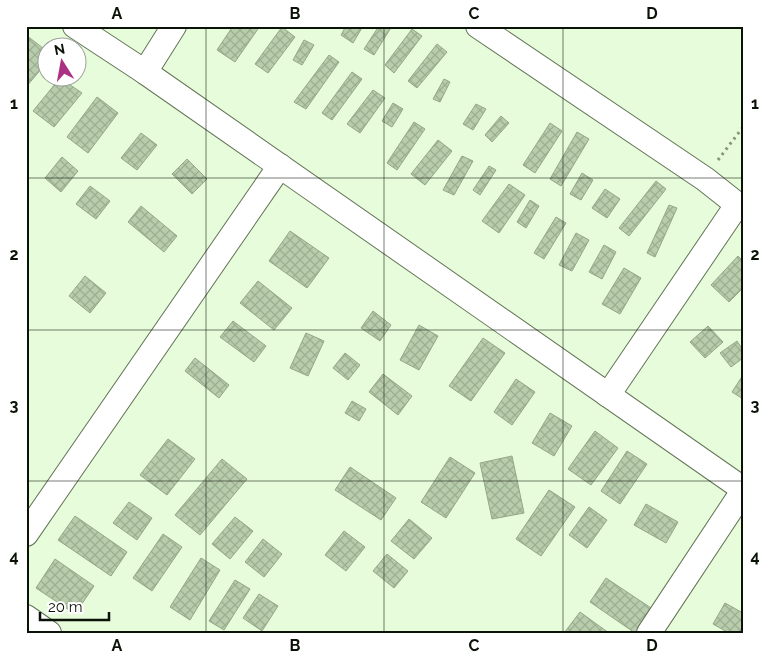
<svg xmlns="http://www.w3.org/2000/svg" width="769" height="659" font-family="Raleway,sans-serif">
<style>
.building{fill:url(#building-cross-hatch);stroke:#94a788}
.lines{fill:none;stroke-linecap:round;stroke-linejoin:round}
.minor-casing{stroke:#637557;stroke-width:26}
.path{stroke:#85947c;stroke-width:3;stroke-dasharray:2.5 4;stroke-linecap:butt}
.minor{stroke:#fff;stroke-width:24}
.grid{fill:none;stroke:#0b1207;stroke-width:1;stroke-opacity:0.55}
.neatline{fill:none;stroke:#0b1207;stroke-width:2}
.grid-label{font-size:16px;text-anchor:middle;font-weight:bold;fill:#0b1207}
</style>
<defs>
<pattern id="building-cross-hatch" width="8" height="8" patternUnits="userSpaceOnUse" patternTransform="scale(1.25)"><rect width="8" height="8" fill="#b8cdac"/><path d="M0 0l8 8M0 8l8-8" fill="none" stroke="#9daf92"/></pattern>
</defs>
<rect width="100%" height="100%" fill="#e7fcda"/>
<g class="building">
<polygon points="233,26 260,26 235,62 217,50"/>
<polygon points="346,26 363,26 353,43 341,35"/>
<polygon points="379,26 392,26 374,55 364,49"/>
<polygon points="282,27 295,37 268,73 255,64"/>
<polygon points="412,29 422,36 394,73 385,65"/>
<polygon points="26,35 48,52 48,61 26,87"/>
<polygon points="304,40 314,45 302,65 293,60"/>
<polygon points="437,44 447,52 417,88 408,81"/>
<polygon points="329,55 339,62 306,109 294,102"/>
<polygon points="352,72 362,79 332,120 322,113"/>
<polygon points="60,78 82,93 54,127 33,111"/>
<polygon points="444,79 450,82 440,102 433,99"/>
<polygon points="373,90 385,98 360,133 347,124"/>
<polygon points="97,97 118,113 88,153 67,137"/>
<polygon points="393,103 403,109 392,127 382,121"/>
<polygon points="476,104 486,109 473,130 463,124"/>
<polygon points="501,116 509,123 492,142 485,135"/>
<polygon points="414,122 425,129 397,170 387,163"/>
<polygon points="550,123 562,131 535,173 523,165"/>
<polygon points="577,132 589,139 561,186 550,179"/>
<polygon points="141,133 157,145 137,170 121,158"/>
<polygon points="438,140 452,151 425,185 411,174"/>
<polygon points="462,156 473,161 454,195 443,190"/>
<polygon points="62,157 78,171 61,192 45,178"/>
<polygon points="187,159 207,179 192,194 172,174"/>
<polygon points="489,166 496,170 480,195 473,190"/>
<polygon points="582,173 593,180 581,200 570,194"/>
<polygon points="656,181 666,189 629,236 619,228"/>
<polygon points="509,184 525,195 499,233 482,221"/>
<polygon points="90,186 110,201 96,219 76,204"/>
<polygon points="605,189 620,199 607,218 592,208"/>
<polygon points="530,200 539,206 526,228 517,222"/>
<polygon points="669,205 677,208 655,257 647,253"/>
<polygon points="141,206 177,236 164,252 128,222"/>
<polygon points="556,217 566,223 544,259 534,253"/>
<polygon points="290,231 329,258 307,288 269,261"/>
<polygon points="576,233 589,240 572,271 559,265"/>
<polygon points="604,245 616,252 602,279 589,272"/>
<polygon points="738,256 743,261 743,288 729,302 711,285"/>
<polygon points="624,268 641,278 620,314 602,304"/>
<polygon points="85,276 106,293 90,313 69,296"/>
<polygon points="258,281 292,308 274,330 240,303"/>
<polygon points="373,311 391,325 380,341 361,328"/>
<polygon points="233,321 266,346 254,362 220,337"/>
<polygon points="419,325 438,336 419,370 400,360"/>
<polygon points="708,326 723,342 705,358 690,342"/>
<polygon points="306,333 324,341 308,376 290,368"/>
<polygon points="483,338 505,353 471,401 449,386"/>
<polygon points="737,341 743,350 743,358 731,367 720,353"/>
<polygon points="345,353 360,365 348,380 333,368"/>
<polygon points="195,358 229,385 219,398 185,371"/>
<polygon points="383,374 412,396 398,415 369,392"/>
<polygon points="743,375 743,399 732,392"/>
<polygon points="516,379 535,392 512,425 494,412"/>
<polygon points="352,401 366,409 359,421 345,413"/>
<polygon points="550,413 572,426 554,456 532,443"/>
<polygon points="595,431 618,448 591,485 568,469"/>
<polygon points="168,439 195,459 167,495 140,475"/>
<polygon points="627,451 647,464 620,504 601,491"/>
<polygon points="512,456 524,513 492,519 480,463"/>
<polygon points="450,457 475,473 446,518 421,502"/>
<polygon points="222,459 247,479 200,535 175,515"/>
<polygon points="350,467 396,498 381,520 335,490"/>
<polygon points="549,490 575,507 541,556 516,539"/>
<polygon points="129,502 152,518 137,540 113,523"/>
<polygon points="646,504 678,522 666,543 634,525"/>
<polygon points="589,507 607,520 587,548 569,535"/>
<polygon points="75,516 127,552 111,576 58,540"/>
<polygon points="235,517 253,531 230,559 212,544"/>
<polygon points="409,519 432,538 414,559 391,541"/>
<polygon points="344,531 365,547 346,571 325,555"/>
<polygon points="163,534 182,547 152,591 133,578"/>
<polygon points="263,539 282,554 264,577 245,562"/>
<polygon points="387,554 408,571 394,588 373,571"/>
<polygon points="201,558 220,570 190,620 170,607"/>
<polygon points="55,559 94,586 75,614 36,588"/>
<polygon points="606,578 654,610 638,633 635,633 590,602"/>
<polygon points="235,580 250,589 224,630 209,621"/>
<polygon points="259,594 278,606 262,631 243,618"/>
<polygon points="725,603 743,613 743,633 729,633 713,624"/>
<polygon points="580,612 609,633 564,633"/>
</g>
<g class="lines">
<g class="minor-casing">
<g id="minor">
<polyline points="75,26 145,72 743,489"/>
<polyline points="478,26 705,179 743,209"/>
<polyline points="145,72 174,26"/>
<polyline points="608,395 737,205"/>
<polyline points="26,534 280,166"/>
<polyline points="26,617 49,633"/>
<polyline points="649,633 743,491"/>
</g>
</g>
<polyline class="path" points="718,160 743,127"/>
<use href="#minor" class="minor"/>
</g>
<path class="grid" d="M206,26v607M384,26v607M563,26v607M26,178h717M26,330h717M26,481h717"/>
<rect width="769" height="659" fill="none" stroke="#ffffff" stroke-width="55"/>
<g transform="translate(62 62) rotate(349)"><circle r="24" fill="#ffffff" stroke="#9da09c"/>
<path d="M0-4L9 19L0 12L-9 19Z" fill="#ab3084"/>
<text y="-8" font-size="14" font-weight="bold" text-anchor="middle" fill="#0b1207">N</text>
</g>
<path d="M40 612v8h69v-8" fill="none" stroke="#0b1207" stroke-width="2.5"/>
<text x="48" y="612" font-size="15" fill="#0b1207" stroke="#ffffff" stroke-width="4" paint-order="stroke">20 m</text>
<rect x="28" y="28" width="714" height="604" class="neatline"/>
<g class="grid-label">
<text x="117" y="19">A</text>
<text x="295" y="19">B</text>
<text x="474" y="19">C</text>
<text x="652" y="19">D</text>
<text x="14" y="109">1</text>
<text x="755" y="109">1</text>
<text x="14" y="260">2</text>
<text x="755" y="260">2</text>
<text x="14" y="411">3</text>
<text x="755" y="411">3</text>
<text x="14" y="562">4</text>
<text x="755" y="562">4</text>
<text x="117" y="651">A</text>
<text x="295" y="651">B</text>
<text x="474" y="651">C</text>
<text x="652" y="651">D</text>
</g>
</svg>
